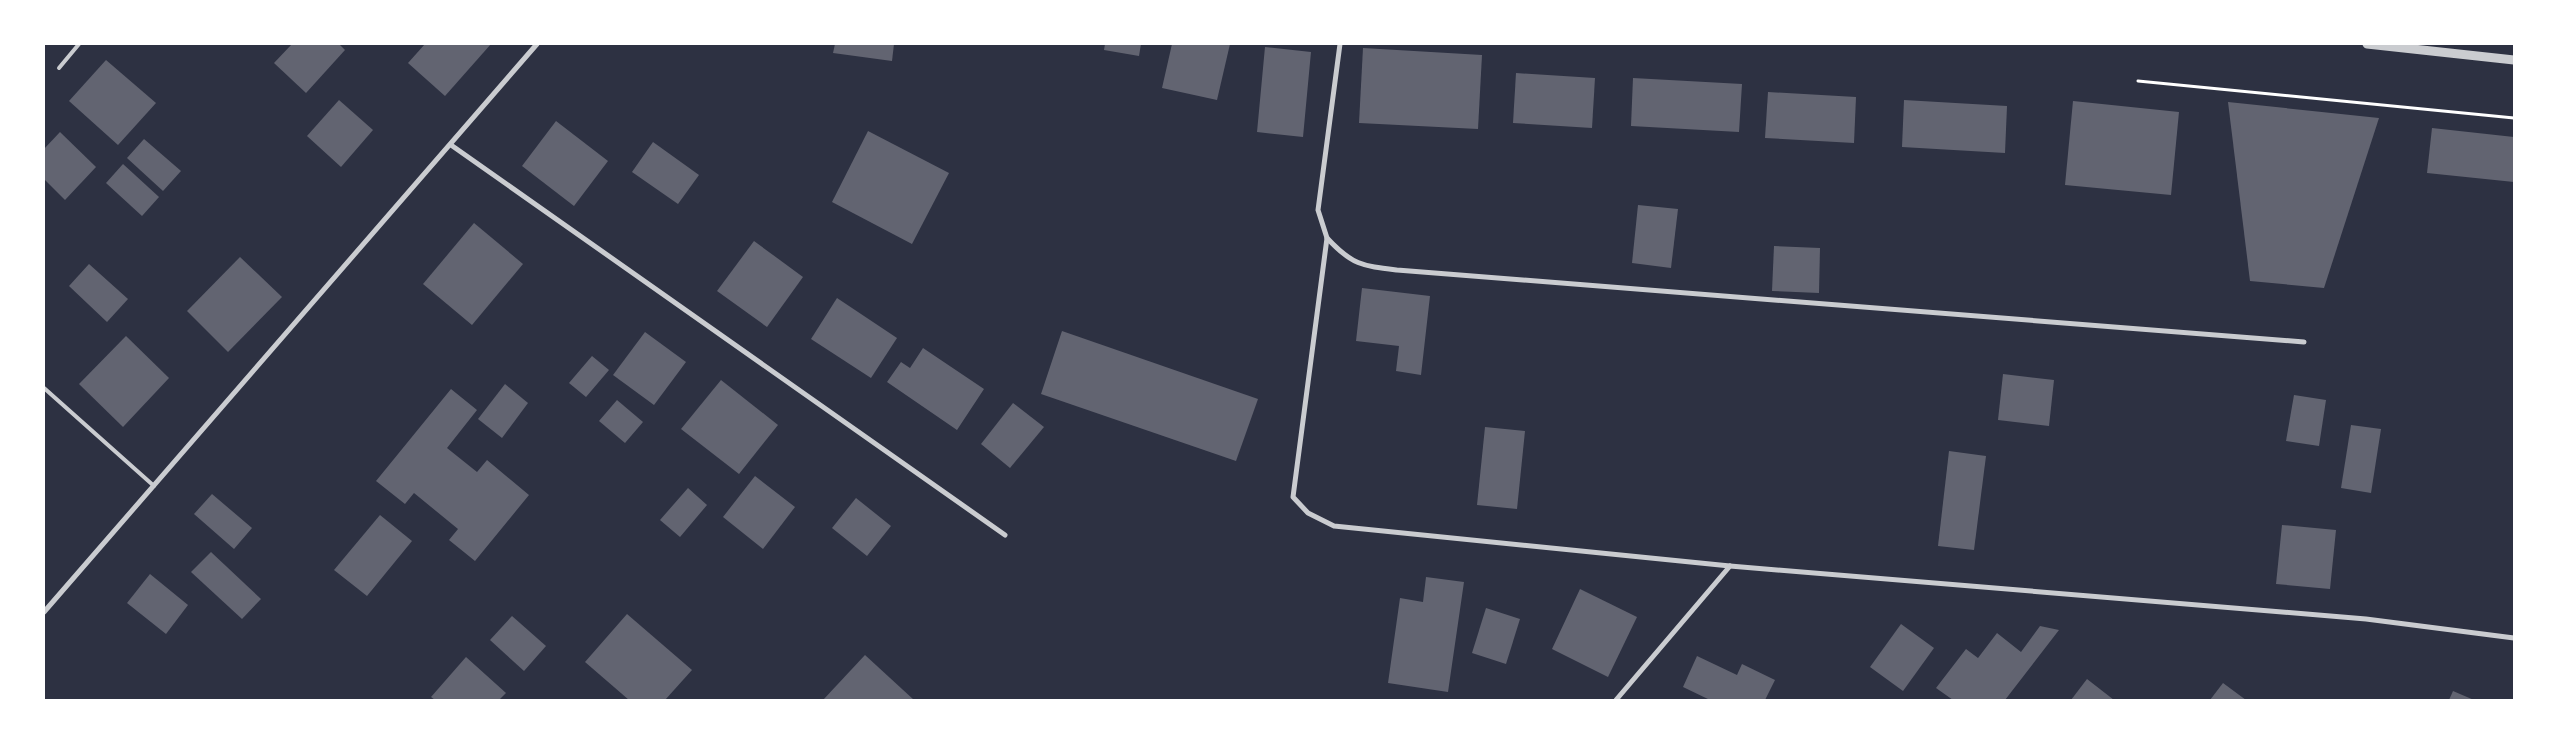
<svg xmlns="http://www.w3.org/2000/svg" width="2558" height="744" font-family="'Nunito Sans',sans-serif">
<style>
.building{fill:#626471}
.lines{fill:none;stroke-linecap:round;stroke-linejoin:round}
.path{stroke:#fff;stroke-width:3}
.service{stroke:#caccd0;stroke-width:4}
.minor{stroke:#caccd0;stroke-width:5}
.tertiary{stroke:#caccd0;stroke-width:9}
</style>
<rect width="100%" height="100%" fill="#2d3142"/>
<g class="building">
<polygon points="292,44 339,44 345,50 306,93 274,63"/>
<polygon points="425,44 491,44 445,96 408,63"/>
<polygon points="835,44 894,44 892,61 833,53"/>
<polygon points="1105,44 1141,44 1139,56 1104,50"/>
<polygon points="1172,44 1230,44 1217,100 1162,88"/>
<polygon points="1265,47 1311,52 1303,137 1257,132"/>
<polygon points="1363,48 1482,55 1478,129 1359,123"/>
<polygon points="106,60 156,103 118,145 69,101"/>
<polygon points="1516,73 1595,78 1592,128 1513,123"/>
<polygon points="1633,78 1742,84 1739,132 1631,126"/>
<polygon points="1768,92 1856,97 1854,143 1765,138"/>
<polygon points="339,100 373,130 341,167 307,136"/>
<polygon points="1904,100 2007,106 2005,153 1902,147"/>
<polygon points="2073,101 2179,112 2171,195 2065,185"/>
<polygon points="2228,102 2379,118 2324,288 2250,281"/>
<polygon points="556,121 608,161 574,206 522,166"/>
<polygon points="2432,128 2514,137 2514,182 2427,173"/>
<polygon points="868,131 949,173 912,244 832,202"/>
<polygon points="60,132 96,167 65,200 44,179 44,149"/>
<polygon points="144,139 181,171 163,191 127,158"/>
<polygon points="653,142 699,175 678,204 632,172"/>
<polygon points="123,164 159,197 142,216 106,183"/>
<polygon points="1638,205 1678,209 1671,268 1632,263"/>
<polygon points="474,223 523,264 472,325 423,284"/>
<polygon points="754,241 803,277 767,327 717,291"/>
<polygon points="1774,246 1820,248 1819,293 1772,291"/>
<polygon points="240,257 282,297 228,352 187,311"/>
<polygon points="89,264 128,299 107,322 69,286"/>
<polygon points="1362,288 1430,296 1421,375 1396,371 1399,346 1356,341"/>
<polygon points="837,298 897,338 871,378 811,339"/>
<polygon points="1062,331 1258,399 1236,461 1041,394"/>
<polygon points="645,332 686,362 654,405 613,375"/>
<polygon points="126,336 169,378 123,427 79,384"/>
<polygon points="923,348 984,389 957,430 887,382 901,362 910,368"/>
<polygon points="592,356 609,370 586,397 569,383"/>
<polygon points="2003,374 2054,380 2049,426 1998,420"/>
<polygon points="721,380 778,425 739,474 681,429"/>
<polygon points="505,384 528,403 502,438 478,419"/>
<polygon points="451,389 477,410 447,448 477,472 487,460 529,495 475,561 449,540 458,529 414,493 405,504 376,481"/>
<polygon points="2294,395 2326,400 2319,446 2286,441"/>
<polygon points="617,400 643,422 625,443 599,421"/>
<polygon points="1013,403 1044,427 1010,468 981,444"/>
<polygon points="2351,425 2381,429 2371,493 2341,488"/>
<polygon points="1485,427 1525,431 1517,509 1477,505"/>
<polygon points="1949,451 1986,456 1974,550 1938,546"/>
<polygon points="755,476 795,507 763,549 723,517"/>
<polygon points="688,488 707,505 680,537 660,520"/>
<polygon points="212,494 252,528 234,549 194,514"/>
<polygon points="856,498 891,526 867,556 832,528"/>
<polygon points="380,515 412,541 367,596 334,570"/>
<polygon points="2282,525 2336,530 2330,589 2276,584"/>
<polygon points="211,552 261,599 242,619 191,572"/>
<polygon points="150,574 188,605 166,634 127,603"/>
<polygon points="1426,577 1464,582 1448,692 1388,683 1400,598 1423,602"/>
<polygon points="1580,589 1637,617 1608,677 1552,649"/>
<polygon points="1486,608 1520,619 1506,664 1472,653"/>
<polygon points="627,614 692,670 665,700 629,700 585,662"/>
<polygon points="512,616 546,646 524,671 490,640"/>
<polygon points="1901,624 1934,648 1903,691 1870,667"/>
<polygon points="2040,626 2059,630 2005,700 1953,700 1936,688 1966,649 1978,658 1997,633 2021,652"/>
<polygon points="865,655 914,700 823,700"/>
<polygon points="1697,656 1737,675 1742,664 1775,680 1765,700 1710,700 1683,687"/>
<polygon points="466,657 506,693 499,700 435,700 431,697"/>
<polygon points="2087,679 2114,700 2071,700"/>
<polygon points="2223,683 2246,700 2210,700"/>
<polygon points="2453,691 2474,700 2449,700"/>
</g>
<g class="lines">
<polyline class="path" points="2138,81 2514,118"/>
<g class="service">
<polyline points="59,68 79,44"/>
<polyline points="44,388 154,486"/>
</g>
<g class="minor">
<polyline points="1340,44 1318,210 1327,238 1293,497 1308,513 1334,526 1730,566 2366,619 2514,638"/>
<polyline points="451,145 1005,535"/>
<path d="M1327,238c25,27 35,28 70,32l907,72"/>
<polyline points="44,612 537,44"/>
<polyline points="1616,700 1730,566"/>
</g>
<polyline class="tertiary" points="2367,44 2514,60"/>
</g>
<rect width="2558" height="744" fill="none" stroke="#ffffff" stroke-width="90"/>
</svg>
